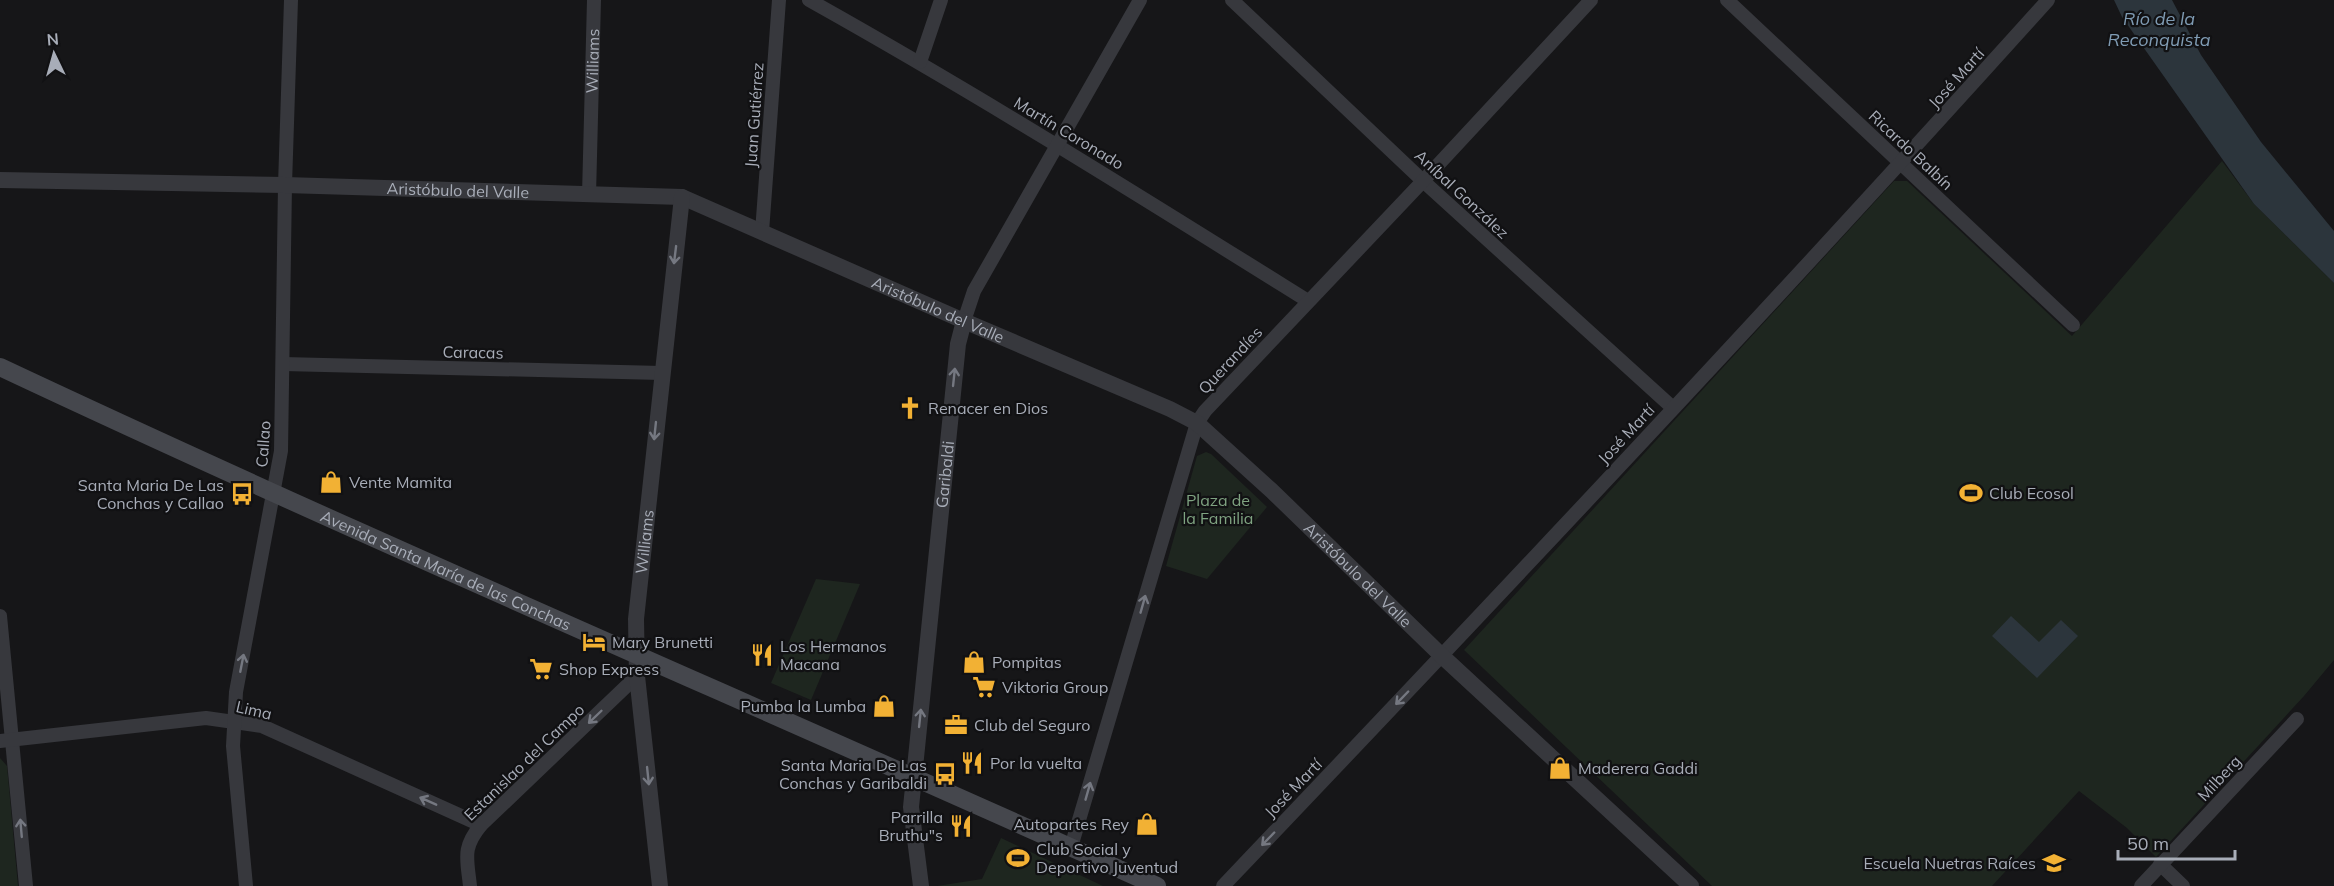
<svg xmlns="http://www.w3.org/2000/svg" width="2334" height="886" font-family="Mulish,sans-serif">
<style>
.green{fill:#1e261f}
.water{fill:#2c353c}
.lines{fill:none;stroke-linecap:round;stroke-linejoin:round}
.minor{stroke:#37383d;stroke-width:14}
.tertiary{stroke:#37383d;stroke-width:16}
.secondary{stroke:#45474d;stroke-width:18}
.oneway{stroke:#757881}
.labels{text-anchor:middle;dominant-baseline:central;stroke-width:4.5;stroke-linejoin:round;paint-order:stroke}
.street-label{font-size:16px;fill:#a8adb8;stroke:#111113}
.poi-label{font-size:16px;fill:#a8adb8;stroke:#111113;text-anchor:start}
.park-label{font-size:16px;fill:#7fa381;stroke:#111113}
.water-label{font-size:18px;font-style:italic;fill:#7f9bb3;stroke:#111113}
</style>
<rect width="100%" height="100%" fill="#161618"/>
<g class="green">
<polygon points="2222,161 2254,204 2334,283 2334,660 2304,696 2156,857 2127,828 2079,791 1992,886 1712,886 1464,650 1894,181 1907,181 2072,336"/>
<polygon points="1206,452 1211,454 1267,507 1207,579 1166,566 1197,456"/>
<polygon points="816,579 860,584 811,700 771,683"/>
<polygon points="0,758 7,766 18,886 0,886"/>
<polygon points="1001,838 1103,886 937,886 982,879"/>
</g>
<g class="water">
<polygon points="2114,0 2172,0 2201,55 2261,142 2334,231 2334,283 2254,204 2122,17"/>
<polygon points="2011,616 2039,642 2061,620 2078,636 2037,678 1992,636"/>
</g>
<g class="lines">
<g class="minor">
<path d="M809,0c170,95 334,198 499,301"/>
<polyline points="1232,0 1423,181 1673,408"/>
<polyline points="1727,0 2073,325"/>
<polyline points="920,62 941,0"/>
<path id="s1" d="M589,195l5,-195"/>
<polyline points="762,232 779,0"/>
<polyline points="964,321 974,291 1140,0"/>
<polyline points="283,364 662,373"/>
<polyline points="0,616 26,886"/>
<polyline points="0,741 206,718 262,726 481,825"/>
<polyline points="1071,847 1197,423 1205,411 1423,181 1591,0"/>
<polyline points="2160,864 2183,886"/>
<polyline points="246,886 233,746 236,692 281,451 285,185 291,0"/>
<path d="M470,886c-3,-28 -8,-38 11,-61l156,-149"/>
<path d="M1223,886c278,-292 555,-586 825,-886"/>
<polyline points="2141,886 2297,719"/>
</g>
<g class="tertiary">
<path id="s2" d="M0,180l285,5 397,12 282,124 206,88 27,14 75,68 170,165 249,230"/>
<path id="s3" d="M660,886l-23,-210 -1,-57 46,-422"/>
<path id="s4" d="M921,886l-10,-79 47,-463 6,-23"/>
</g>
<path class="secondary" id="s5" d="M0,367c383,180 772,345 1157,519"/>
</g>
<defs><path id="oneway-shaft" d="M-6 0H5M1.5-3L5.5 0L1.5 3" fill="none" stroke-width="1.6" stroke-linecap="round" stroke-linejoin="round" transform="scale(1.5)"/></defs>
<g class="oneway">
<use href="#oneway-shaft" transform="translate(675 255) rotate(97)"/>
<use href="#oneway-shaft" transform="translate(954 377) rotate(-84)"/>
<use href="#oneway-shaft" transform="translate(655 431) rotate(96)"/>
<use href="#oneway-shaft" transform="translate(1143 604) rotate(-74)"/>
<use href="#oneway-shaft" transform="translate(242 663) rotate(-79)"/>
<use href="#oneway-shaft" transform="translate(1402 698) rotate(134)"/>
<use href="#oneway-shaft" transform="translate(595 717) rotate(136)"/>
<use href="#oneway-shaft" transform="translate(920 718) rotate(-84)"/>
<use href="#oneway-shaft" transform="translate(648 776) rotate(84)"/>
<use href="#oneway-shaft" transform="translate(1088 791) rotate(-74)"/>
<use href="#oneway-shaft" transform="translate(428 801) rotate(-156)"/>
<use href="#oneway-shaft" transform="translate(21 828) rotate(-95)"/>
<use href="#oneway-shaft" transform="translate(1268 839) rotate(134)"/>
</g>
<defs>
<g id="church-bare" transform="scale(1.8)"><path d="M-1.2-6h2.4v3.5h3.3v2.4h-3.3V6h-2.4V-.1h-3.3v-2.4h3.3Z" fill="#f2b134" stroke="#111113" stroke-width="2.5" paint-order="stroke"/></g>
<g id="shop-bare" transform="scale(1.8)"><path d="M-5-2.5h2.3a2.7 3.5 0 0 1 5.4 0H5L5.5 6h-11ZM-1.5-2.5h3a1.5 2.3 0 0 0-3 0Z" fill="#f2b134" stroke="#111113" stroke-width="2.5" paint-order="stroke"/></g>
<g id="stadium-bare" transform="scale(1.8)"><path d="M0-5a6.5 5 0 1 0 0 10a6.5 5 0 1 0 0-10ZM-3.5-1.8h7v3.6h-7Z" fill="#f2b134" stroke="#111113" stroke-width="2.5" paint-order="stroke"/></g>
<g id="bus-bare" transform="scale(1.8)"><path d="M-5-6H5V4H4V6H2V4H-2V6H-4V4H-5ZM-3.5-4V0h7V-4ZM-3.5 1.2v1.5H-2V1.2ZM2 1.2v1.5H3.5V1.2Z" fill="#f2b134" stroke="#111113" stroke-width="2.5" paint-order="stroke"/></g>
<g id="hotel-bare" transform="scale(1.8)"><path d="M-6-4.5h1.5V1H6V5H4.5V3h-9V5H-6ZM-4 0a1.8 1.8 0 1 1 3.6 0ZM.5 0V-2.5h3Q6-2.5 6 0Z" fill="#f2b134" stroke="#111113" stroke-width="2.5" paint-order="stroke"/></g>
<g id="restaurant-bare" transform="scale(1.8)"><path d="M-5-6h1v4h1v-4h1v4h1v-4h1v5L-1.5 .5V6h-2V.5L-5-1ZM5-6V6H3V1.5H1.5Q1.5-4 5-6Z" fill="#f2b134" stroke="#111113" stroke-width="2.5" paint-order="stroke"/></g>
<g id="supermarket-bare" transform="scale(1.8)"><path d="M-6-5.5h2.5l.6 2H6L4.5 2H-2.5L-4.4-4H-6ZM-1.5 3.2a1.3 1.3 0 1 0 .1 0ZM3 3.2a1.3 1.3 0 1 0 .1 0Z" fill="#f2b134" stroke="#111113" stroke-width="2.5" paint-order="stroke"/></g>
<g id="office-bare" transform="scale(1.8)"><path d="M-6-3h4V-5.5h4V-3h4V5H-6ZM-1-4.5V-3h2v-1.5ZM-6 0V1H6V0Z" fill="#f2b134" stroke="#111113" stroke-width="2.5" paint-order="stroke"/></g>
<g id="school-bare" transform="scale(1.8)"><path d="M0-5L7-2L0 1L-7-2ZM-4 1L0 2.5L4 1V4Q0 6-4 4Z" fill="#f2b134" stroke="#111113" stroke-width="2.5" paint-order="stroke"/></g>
</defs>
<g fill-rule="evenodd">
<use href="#church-bare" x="910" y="408"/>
<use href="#shop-bare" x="331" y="482"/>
<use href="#stadium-bare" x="1971" y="493"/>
<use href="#bus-bare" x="242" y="494"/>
<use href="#hotel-bare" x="594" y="642"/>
<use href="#restaurant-bare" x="762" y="655"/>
<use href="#shop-bare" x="974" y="662"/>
<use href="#supermarket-bare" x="541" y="669"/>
<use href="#supermarket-bare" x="984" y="687"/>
<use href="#shop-bare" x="884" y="706"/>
<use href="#office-bare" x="956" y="725"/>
<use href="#restaurant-bare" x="972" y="763"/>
<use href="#shop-bare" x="1560" y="768"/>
<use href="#bus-bare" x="945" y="774"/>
<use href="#shop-bare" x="1147" y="824"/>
<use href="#restaurant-bare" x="961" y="826"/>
<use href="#stadium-bare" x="1018" y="858"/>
<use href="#school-bare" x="2054" y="863"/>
</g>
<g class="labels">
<g class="street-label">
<text stroke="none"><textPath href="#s1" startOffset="134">Williams</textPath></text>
<text transform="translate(1956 78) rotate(-48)">José Martí</text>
<text transform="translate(754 115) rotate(-86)">Juan Gutiérrez</text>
<text transform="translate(1069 133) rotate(31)">Martín Coronado</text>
<text transform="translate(1911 150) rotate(43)">Ricardo Balbín</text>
<text stroke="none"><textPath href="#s2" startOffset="458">Aristóbulo del Valle</textPath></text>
<text transform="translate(1462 194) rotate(43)">Aníbal González</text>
<text stroke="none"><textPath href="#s2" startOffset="962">Aristóbulo del Valle</textPath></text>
<text transform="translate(473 352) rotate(1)">Caracas</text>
<text transform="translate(1230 360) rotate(-47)">Querandíes</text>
<text transform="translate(1626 434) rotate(-47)">José Martí</text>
<text transform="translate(263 444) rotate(-86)">Callao</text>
<text stroke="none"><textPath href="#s4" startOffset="414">Garibaldi</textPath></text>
<text stroke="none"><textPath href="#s3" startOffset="346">Williams</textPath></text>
<text stroke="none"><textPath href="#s5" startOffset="490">Avenida Santa María de las Conchas</textPath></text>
<text stroke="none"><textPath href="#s2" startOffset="1466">Aristóbulo del Valle</textPath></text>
<text transform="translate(254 710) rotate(13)">Lima</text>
<text transform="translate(524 762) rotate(-44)">Estanislao del Campo</text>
<text transform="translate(2219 778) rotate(-47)">Milberg</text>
<text transform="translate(1293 788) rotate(-46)">José Martí</text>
</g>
<g class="poi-label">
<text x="928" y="408">Renacer en Dios</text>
<text x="349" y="482">Vente Mamita</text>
<text x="224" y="485" text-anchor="end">Santa Maria De Las<tspan x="224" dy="18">Conchas y Callao</tspan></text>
<text x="1989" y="493">Club Ecosol</text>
<text x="612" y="642">Mary Brunetti</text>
<text x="780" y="646">Los Hermanos<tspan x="780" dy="18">Macana</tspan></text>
<text x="992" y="662">Pompitas</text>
<text x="559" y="669">Shop Express</text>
<text x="1002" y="687">Viktoria Group</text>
<text x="866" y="706" text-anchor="end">Pumba la Lumba</text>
<text x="974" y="725">Club del Seguro</text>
<text x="990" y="763">Por la vuelta</text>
<text x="927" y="765" text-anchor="end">Santa Maria De Las<tspan x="927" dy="18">Conchas y Garibaldi</tspan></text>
<text x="1578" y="768">Maderera Gaddi</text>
<text x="943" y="817" text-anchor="end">Parrilla<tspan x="943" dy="18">Bruthu"s</tspan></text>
<text x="1129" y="824" text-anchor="end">Autopartes Rey</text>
<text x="1036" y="849">Club Social y<tspan x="1036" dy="18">Deportivo Juventud</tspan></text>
<text x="2036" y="863" text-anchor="end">Escuela Nuetras Raíces</text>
</g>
<g class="park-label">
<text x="1218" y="500">Plaza de<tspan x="1218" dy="18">la Familia</tspan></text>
</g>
<g class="water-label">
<text x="2159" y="18">Río de la<tspan x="2159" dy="21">Reconquista</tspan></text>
</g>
</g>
<g transform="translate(54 54) rotate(355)" stroke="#111113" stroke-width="4.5" paint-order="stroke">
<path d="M0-4.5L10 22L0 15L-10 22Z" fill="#a8adb8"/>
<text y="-9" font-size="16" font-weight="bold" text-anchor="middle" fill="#a8adb8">N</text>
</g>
<path d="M2118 850v9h117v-9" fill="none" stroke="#a8adb8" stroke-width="3"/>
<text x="2127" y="850" font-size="18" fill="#a8adb8" stroke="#111113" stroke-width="4.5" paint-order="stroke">50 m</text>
</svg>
